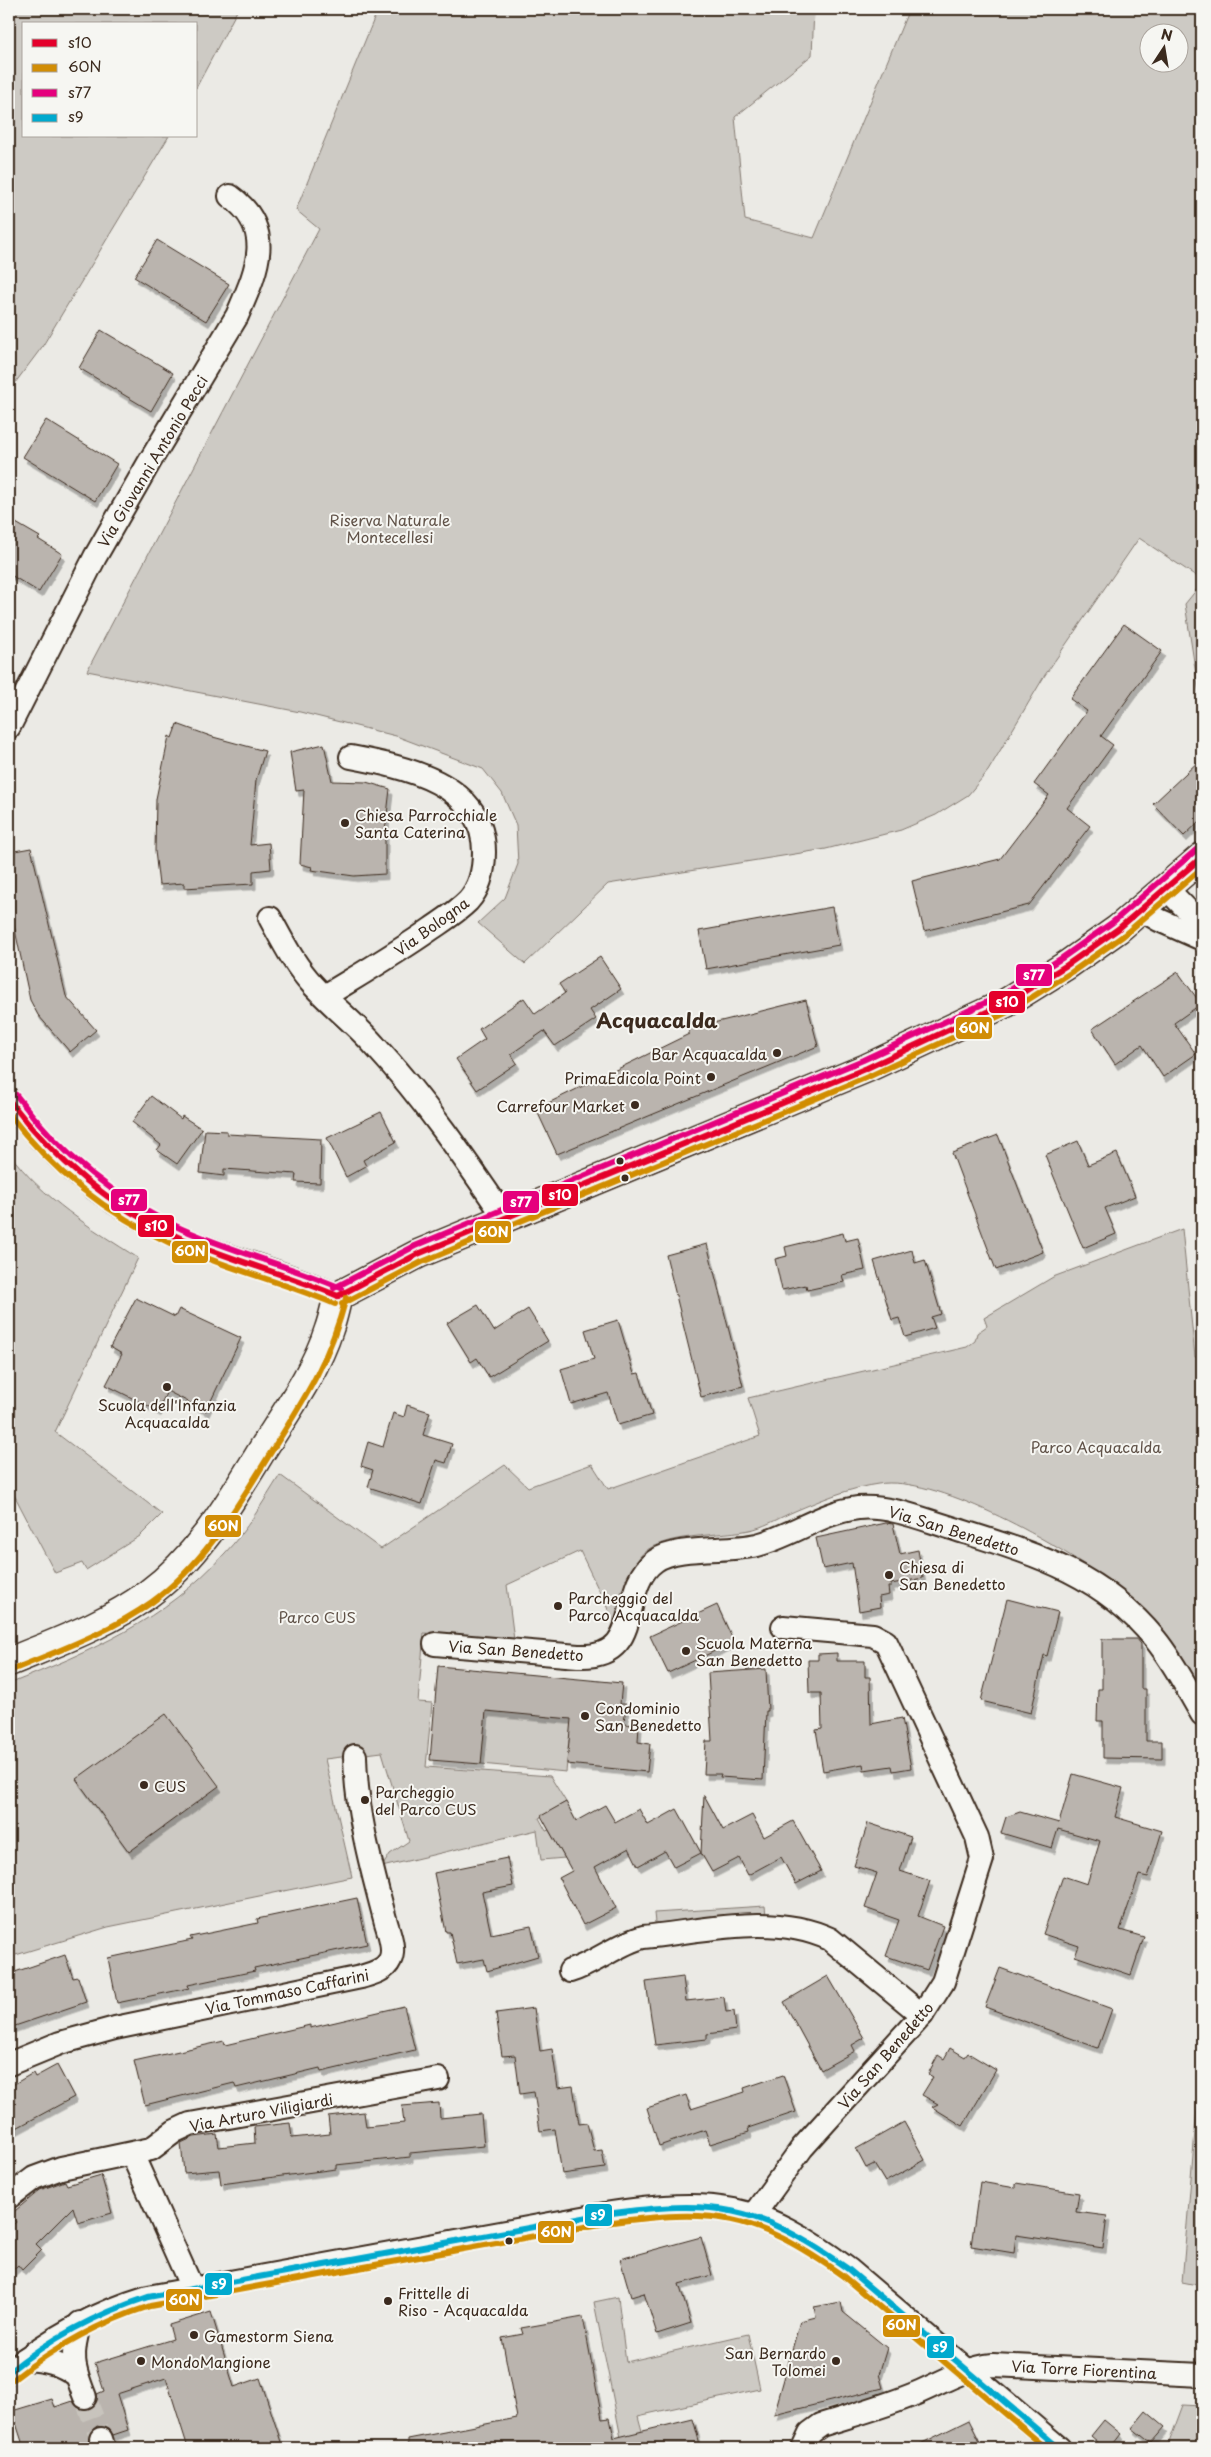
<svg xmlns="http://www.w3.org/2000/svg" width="1211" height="2457" font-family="'Playpen Sans',sans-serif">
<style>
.green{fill:#cdcac4;stroke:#847a71;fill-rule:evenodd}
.building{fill:#bab4ae;stroke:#3b2a1e;filter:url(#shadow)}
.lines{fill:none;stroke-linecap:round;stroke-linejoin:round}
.minor-tunnel{stroke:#c8c4bd;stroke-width:22;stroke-dasharray:22 11;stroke-linecap:butt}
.minor-casing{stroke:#3b2a1e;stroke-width:26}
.major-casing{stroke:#3b2a1e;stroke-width:31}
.minor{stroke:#f6f6f2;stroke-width:22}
.major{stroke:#f6f6f2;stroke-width:28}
.bus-1-casing{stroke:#f6f6f2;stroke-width:10}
.bus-2-casing{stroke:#f6f6f2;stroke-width:10}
.bus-3-casing{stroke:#f6f6f2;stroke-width:10}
.bus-4-casing{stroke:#f6f6f2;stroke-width:10}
.bus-1{stroke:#e4002b;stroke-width:6}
.bus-2{stroke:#d18d06;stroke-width:6}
.bus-3{stroke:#e5007d;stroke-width:6}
.bus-4{stroke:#00a9ce;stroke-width:6}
.poi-dot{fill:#3b2a1e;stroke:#f6f6f2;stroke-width:2}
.labels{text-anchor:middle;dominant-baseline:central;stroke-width:4;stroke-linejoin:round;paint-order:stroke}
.street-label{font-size:15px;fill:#3b2a1e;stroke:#f6f6f2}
.park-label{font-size:15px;fill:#605248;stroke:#f6f6f2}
.poi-label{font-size:15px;fill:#3b2a1e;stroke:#f6f6f2;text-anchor:start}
.district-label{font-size:20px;font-weight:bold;fill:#3b2a1e;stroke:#f6f6f2}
.line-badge{stroke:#f6f6f2;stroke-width:2}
.badge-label{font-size:14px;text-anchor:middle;font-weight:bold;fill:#fff}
</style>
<defs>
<filter id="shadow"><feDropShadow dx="3" dy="5.5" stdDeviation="0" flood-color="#0004"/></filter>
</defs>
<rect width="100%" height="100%" fill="#ebeae5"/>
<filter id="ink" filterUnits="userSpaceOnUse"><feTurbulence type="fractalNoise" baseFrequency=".02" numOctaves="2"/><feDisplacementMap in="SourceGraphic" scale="10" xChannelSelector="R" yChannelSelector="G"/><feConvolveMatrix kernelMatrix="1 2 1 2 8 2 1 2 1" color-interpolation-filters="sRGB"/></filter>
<g filter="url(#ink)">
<g class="green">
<polygon points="9,9 238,9 196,88 196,24 24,24 24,136 169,136 42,347 9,391"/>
<path d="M378,9h436l-2,46 -77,62 10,103 69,18 95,-229h293v571l-63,-42 -94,137 -57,96 -20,24 -32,20 -35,15 -75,19 -218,35 -83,80 -47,-41 27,-25 13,-34 -2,-39 -14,-32 -19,-24 -87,-33 -96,-24 -213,-41 232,-442 -23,-19zM1148,32h30v30h-30z"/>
<polygon points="1202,583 1202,713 1185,604"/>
<path d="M9,1153c33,45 83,76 129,105l-83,174 107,82 -22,22 -54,34 -4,-7 -27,10 -46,-88z"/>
<path d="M1182,1229l13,128h7v339l-104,-122c-46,-33 -164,-100 -220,-90 -29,4 -57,16 -83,27 -14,6 -27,14 -41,18 -30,8 -98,3 -115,29 -12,20 -16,47 -23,68l-36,-75 -73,34 7,55 -90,-7 -6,69 14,1 -6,64 124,9 16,26 -27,16 7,13 3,-1 16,28 -24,2 -4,-30 -155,37 8,-13 19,-13 -27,-89 -57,7 27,118 -244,50 -99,30v-273c82,-33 155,-63 216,-131 22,-23 38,-51 55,-78l101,74 124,-84 23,22 64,-23 16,25 152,-53 -12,-38 219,-51 8,-6 2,-8 10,-7 -3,-8 69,-41z"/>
<polygon points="467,1705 601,1722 569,1740 566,1772 481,1764 484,1727"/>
<polygon points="765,1906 766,1915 655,1923 654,1913"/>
<polygon points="1202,2004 1202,2286 1182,2282 1200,2074 1200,2008"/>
<polygon points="618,2297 626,2362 748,2334 760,2389 638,2416 642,2431 637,2433 641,2448 623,2448 594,2302"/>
<polygon points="1183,2405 1202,2406 1202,2448 1167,2448"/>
</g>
<g class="building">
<polygon points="157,240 229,284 206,321 134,277"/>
<polygon points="101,330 173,373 151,411 79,368"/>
<polygon points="46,420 117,464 95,501 23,457"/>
<polygon points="9,522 15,526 16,523 40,537 38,539 62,554 39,592 9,574"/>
<polygon points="1124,624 1162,651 1101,736 1113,745 1067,808 1090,826 1029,905 924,931 912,881 1000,859 1049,795 1034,784 1087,711 1070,699"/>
<polygon points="177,724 213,737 265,751 256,780 250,845 269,843 271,869 253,871 253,884 184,888 184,883 159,885 155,851 156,799 169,736 172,738"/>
<polygon points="324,744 332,781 366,782 390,789 385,832 385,874 354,876 311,870 312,867 300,864 304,790 296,791 290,752"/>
<polygon points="1202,758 1202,819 1184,836 1153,804"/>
<polygon points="31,848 66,996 96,1030 70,1052 38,1015 30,1000 9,902 9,852"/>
<polygon points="832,907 839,945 706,969 699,931"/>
<polygon points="600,957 621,989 590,1010 596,1019 555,1046 544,1031 511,1054 517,1063 477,1090 456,1059 485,1039 479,1029 524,998 535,1014 565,993 559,984"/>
<polygon points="1178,972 1201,1004 1174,1023 1196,1054 1163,1077 1142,1045 1115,1064 1092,1029"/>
<polygon points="806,1000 818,1046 557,1154 536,1109 689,1034 689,1029"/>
<polygon points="151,1096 181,1119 182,1116 202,1129 177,1164 157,1150 161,1145 132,1122"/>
<polygon points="381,1112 396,1142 363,1160 366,1166 346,1177 327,1138"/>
<polygon points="205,1130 227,1131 227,1134 321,1139 320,1183 295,1182 296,1174 224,1169 224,1176 200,1173"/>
<polygon points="998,1135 1043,1252 996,1270 952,1153"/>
<polygon points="1078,1141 1088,1165 1117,1153 1135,1196 1105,1208 1116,1234 1083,1248 1045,1155"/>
<polygon points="843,1233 845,1241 858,1238 865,1270 842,1275 844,1282 807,1290 806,1285 782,1290 775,1259 787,1256 785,1247"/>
<polygon points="707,1244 743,1386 701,1397 666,1255"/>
<polygon points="912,1250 915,1263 925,1260 941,1314 931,1317 935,1328 905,1337 899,1318 892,1320 874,1261"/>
<polygon points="136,1298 175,1317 179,1309 241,1338 206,1411 167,1391 158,1411 106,1385 122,1354 110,1347"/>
<polygon points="478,1305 494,1331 528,1309 548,1341 489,1377 477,1358 471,1362 447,1323"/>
<polygon points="618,1320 634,1374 639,1373 652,1415 618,1425 608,1393 571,1404 561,1369 594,1359 585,1330"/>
<polygon points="407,1405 430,1412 423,1435 452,1444 446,1463 436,1460 422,1504 368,1487 373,1470 361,1466 368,1442 383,1447 393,1413 404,1417"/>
<polygon points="886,1523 893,1524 900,1554 918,1550 923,1578 891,1584 891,1587 888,1587 889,1595 879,1597 880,1607 859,1611 852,1563 823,1569 816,1538"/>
<polygon points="1007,1599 1058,1612 1047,1656 1044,1655 1031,1713 981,1701"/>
<polygon points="717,1605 734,1642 668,1673 650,1636"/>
<polygon points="1102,1639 1137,1639 1141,1644 1141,1689 1146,1689 1146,1741 1162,1741 1162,1759 1103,1758 1103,1721 1097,1721 1098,1689 1102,1689"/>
<polygon points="837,1653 837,1661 865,1661 865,1677 870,1677 871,1724 902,1718 911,1768 893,1771 892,1766 864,1770 863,1764 823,1771 816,1730 822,1729 821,1693 809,1693 808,1660 818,1660 818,1654"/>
<polygon points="438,1666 622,1683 620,1704 626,1704 624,1724 639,1725 638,1742 650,1744 647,1772 567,1764 571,1719 486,1711 481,1764 430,1760"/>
<polygon points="766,1669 768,1711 766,1711 763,1780 720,1777 721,1774 704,1774 706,1741 712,1741 708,1673"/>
<polygon points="166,1714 219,1786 129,1852 76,1779"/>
<polygon points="1073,1774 1123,1788 1115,1817 1162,1831 1148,1877 1139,1875 1120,1930 1144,1937 1131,1975 1075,1956 1079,1946 1043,1934 1063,1876 1087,1884 1100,1841 1058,1829 1052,1848 1001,1833 1006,1817 1020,1812 1059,1823"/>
<polygon points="704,1795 723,1830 752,1815 764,1837 793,1821 821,1871 796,1884 781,1857 748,1875 739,1858 712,1872 701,1853"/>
<polygon points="566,1802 576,1821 605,1805 615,1822 639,1809 648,1825 677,1809 701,1853 674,1867 665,1851 638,1866 629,1848 595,1867 616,1908 583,1925 559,1878 572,1871 541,1816"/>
<polygon points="868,1823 911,1837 900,1871 930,1881 918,1916 943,1926 927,1970 886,1956 899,1920 865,1908 877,1873 854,1866"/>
<polygon points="507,1858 513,1886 482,1892 491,1934 531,1926 538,1956 487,1971 484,1959 457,1964 450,1932 446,1932 434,1873"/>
<polygon points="357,1898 367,1944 254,1968 255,1971 188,1985 189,1988 117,2003 108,1958 192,1940 190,1937 258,1923 257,1919"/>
<polygon points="65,1955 73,1978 78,1977 86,2002 9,2028 9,1974"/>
<polygon points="1000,1968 1112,2009 1098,2048 985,2007"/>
<polygon points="828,1976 864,2038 852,2045 855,2051 821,2070 784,2002"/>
<polygon points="683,1977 686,2001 724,1997 726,2012 734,2011 736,2030 707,2034 707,2039 655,2045 646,1982"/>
<polygon points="404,2006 415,2050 321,2072 320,2068 236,2088 234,2083 145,2105 134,2061 224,2041 225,2045 310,2025 310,2028"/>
<polygon points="534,2008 540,2051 552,2049 558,2088 573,2086 579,2124 587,2123 594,2151 602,2150 605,2168 562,2174 555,2129 540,2131 534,2092 520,2094 515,2055 502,2056 496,2013"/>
<polygon points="950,2048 965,2057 968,2053 996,2070 963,2126 932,2107 938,2104 922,2095 933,2077 928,2074 938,2055 944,2059"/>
<polygon points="57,2065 74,2097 9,2132 9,2087 33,2073 35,2077"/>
<polygon points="783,2075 796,2112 748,2128 749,2132 710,2144 705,2130 659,2146 647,2108 686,2095 691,2109 745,2092 744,2088"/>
<polygon points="439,2103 440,2118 481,2114 484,2146 410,2153 410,2157 336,2165 336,2169 221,2184 219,2170 184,2173 181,2143 194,2137 217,2134 219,2147 255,2143 254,2127 290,2123 292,2138 330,2134 328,2116 364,2112 366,2127 404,2123 402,2106"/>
<polygon points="904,2122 925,2160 885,2182 874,2164 866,2168 856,2149"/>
<polygon points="101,2175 112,2213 78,2223 73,2207 36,2244 42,2250 22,2270 18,2265 9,2273 9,2229 16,2222 10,2215 40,2190 65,2181 67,2185"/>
<polygon points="980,2182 1016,2188 1016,2183 1079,2193 1076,2212 1107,2216 1103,2248 1016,2235 1014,2253 971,2246"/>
<polygon points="701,2237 712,2275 679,2284 691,2323 657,2334 644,2293 631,2297 620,2259"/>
<polygon points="841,2302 843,2312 887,2348 879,2374 883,2388 774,2415 800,2321 816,2317 814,2307"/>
<polygon points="211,2312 234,2387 260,2378 283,2448 188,2448 166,2378 117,2394 128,2430 113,2435 109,2429 97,2426 91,2431 88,2443 70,2448 24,2448 12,2411 52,2399 55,2407 73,2401 83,2410 90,2409 95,2405 97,2394 104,2391 95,2363 173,2339 169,2325"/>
<polygon points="583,2317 602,2419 610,2418 614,2438 693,2419 701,2448 408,2448 408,2439 517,2418 502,2338 523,2334 521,2328"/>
<polygon points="1146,2411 1165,2427 1151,2443 1132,2428"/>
<polygon points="969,2420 983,2448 912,2448"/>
<polygon points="1104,2420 1121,2434 1110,2448 1105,2448 1091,2436"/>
</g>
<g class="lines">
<polyline class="minor-tunnel" points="85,2397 101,2439"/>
<g class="minor-casing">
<g id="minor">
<path d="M9,727l86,-170 55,-96 87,-145c19,-44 40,-86 -7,-120"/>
<polyline points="1167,889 1202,925"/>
<polyline points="1142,910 1159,920 1202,939"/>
<path d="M270,918c13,24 25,48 43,67 20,22 43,39 62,61 49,53 90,113 130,172"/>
<path d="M325,996c36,-22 72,-43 106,-67 13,-9 26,-17 37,-28 12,-13 16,-31 16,-49 0,-69 -80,-85 -133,-95"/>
<path d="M9,1100c38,53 89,98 148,127 58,29 122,42 181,69"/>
<path d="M435,1644l143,12c69,3 38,-67 77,-95 22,-16 72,-9 102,-16 35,-9 65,-33 101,-37 33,-3 66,12 97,21 79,25 145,43 200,110 19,23 32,50 47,75"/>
<path d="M570,1971c26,-8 47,-27 73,-34 61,-6 130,-25 187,2l92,76"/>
<path d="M9,2064l51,-21 55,-15 246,-51c10,-3 24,-6 29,-17 6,-12 -2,-29 -5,-41 -14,-53 -29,-108 -30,-163"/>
<polyline points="132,2154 192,2288"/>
<polyline points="9,2197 34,2178 61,2168 151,2149 175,2131 190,2124 438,2079"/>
<polyline points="755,2213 802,2148 922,2015 943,1982 982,1859 977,1837 886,1642 873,1635 783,1627"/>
<path d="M80,2323c-10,32 -7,44 5,74"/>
<path d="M25,2359c19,1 36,4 51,16"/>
<path d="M9,2372c42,-35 86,-59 139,-75l457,-83c108,-16 154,-13 243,55l211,179"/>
<polyline points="101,2439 104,2448"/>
<path d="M803,2448l7,-15 11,-8c32,-10 65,-19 96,-32 26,-11 48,-25 76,-28l209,10"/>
</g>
</g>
<g class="major-casing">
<path id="major" d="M9,1662c48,-20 97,-37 139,-68 51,-38 81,-90 113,-142 23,-37 55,-81 68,-123 4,-11 6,-22 9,-33l80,-42 449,-186 139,-65 61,-38 51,-36 84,-72"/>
</g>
<use href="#minor" class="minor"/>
<use href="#major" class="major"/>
<g class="bus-1-casing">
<g id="bus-1">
<path d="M9,1100c45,59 100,106 169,137 52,23 108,37 160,59"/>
<polyline points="338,1296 418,1254 867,1068 1006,1003 1067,965 1118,929 1202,857"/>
</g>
</g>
<g class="bus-2-casing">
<g id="bus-2">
<path d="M9,1114c43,57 100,101 165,131 52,23 108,37 161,59"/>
<polyline points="342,1304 422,1262 870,1076 1010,1011 1072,972 1123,936 1202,868"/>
<path d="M12,1670c48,-20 98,-38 140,-68 51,-37 83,-92 116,-145 35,-56 61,-94 78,-159"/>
<path d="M14,2379c42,-33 86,-57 136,-73l456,-83c108,-15 147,-11 237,53l203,172"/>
</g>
</g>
<g class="bus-3-casing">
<g id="bus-3">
<path d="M16,1095c44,58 98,104 166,134 52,23 107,37 159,59"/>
<polyline points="334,1288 415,1246 863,1060 1002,995 1062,958 1113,922 1196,850"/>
</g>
</g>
<g class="bus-4-casing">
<path id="bus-4" d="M9,2372c42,-34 87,-58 139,-75l457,-83c110,-15 151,-10 243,55l211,179"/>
</g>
<use href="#bus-1" class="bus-1"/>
<use href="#bus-2" class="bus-2"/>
<use href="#bus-3" class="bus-3"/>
<use href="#bus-4" class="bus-4"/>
</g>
</g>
<g class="poi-dot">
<circle cx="345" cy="823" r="5"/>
<circle cx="777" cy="1053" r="5"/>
<circle cx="711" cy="1077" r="5"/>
<circle cx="635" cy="1105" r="5"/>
<circle cx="620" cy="1161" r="4.5"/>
<circle cx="625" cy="1178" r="4.5"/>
<circle cx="167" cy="1387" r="5"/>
<circle cx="889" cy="1575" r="5"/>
<circle cx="558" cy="1606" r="5"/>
<circle cx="686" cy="1651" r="5"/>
<circle cx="585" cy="1716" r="5"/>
<circle cx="144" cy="1785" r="5"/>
<circle cx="365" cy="1800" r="5"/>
<circle cx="509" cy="2241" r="4.5"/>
<circle cx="388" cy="2301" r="5"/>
<circle cx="194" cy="2335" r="5"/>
<circle cx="141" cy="2361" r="5"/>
<circle cx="836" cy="2361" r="5"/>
</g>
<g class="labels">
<g class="street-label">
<text transform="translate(152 461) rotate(-59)">Via Giovanni Antonio Pecci</text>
<text transform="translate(431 926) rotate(-36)">Via Bologna</text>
<text transform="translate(954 1530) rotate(17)">Via San Benedetto</text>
<text transform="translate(516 1650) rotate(4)">Via San Benedetto</text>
<text transform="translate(287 1991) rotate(-12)">Via Tommaso Caffarini</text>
<text transform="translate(885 2055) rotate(-49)">Via San Benedetto</text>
<text transform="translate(261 2112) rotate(-11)">Via Arturo Viligiardi</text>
<text transform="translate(1084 2369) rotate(3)">Via Torre Fiorentina</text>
</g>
<g class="park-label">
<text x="390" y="519">Riserva Naturale<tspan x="390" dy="17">Montecellesi</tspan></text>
<text x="1096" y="1446">Parco Acquacalda</text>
<text x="317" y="1616">Parco CUS</text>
</g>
<g class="poi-label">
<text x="355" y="814">Chiesa Parrocchiale<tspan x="355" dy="17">Santa Caterina</tspan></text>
<text x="767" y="1053" text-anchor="end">Bar Acquacalda</text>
<text x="701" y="1077" text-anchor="end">PrimaEdicola Point</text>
<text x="625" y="1105" text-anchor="end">Carrefour Market</text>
<text x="167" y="1404" text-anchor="middle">Scuola dell'Infanzia<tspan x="167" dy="17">Acquacalda</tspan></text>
<text x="899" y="1566">Chiesa di<tspan x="899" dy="17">San Benedetto</tspan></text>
<text x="568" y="1597">Parcheggio del<tspan x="568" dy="17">Parco Acquacalda</tspan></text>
<text x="696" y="1642">Scuola Materna<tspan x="696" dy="17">San Benedetto</tspan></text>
<text x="595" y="1707">Condominio<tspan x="595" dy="17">San Benedetto</tspan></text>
<text x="154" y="1785">CUS</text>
<text x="375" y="1791">Parcheggio<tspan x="375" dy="17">del Parco CUS</tspan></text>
<text x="398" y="2292">Frittelle di<tspan x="398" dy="17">Riso - Acquacalda</tspan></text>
<text x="204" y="2335">Gamestorm Siena</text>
<text x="826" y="2352" text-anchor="end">San Bernardo<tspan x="826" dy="17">Tolomei</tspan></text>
<text x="151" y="2361">MondoMangione</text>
</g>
<g class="district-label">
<text x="657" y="1020">Acquacalda</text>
</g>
</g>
<g class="line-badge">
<rect x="1015" y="963" width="38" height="24" rx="5" fill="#e5007d"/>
<rect x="988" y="990" width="38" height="24" rx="5" fill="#e4002b"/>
<rect x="955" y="1016" width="38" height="24" rx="5" fill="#d18d06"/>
<rect x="541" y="1183" width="38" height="24" rx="5" fill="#e4002b"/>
<rect x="110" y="1188" width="38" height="24" rx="5" fill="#e5007d"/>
<rect x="502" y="1190" width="38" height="24" rx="5" fill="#e5007d"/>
<rect x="137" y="1214" width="38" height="24" rx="5" fill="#e4002b"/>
<rect x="474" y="1220" width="38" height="24" rx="5" fill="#d18d06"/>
<rect x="171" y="1240" width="38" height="24" rx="5" fill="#d18d06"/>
<rect x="204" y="1514" width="38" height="24" rx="5" fill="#d18d06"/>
<rect x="584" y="2203" width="29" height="24" rx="5" fill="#00a9ce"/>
<rect x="537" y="2220" width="38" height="24" rx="5" fill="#d18d06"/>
<rect x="204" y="2272" width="29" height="24" rx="5" fill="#00a9ce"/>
<rect x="165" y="2288" width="38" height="24" rx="5" fill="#d18d06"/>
<rect x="882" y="2314" width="39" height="24" rx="5" fill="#d18d06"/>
<rect x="926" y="2335" width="29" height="24" rx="5" fill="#00a9ce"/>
</g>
<g class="badge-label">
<text x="1034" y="980">s77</text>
<text x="1007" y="1007">s10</text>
<text x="974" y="1033">60N</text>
<text x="560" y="1200">s10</text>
<text x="129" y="1205">s77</text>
<text x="521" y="1207">s77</text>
<text x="156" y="1231">s10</text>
<text x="493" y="1237">60N</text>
<text x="190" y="1256">60N</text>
<text x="223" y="1531">60N</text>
<text x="598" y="2220">s9</text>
<text x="556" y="2237">60N</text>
<text x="219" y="2289">s9</text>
<text x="184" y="2305">60N</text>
<text x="901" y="2330">60N</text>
<text x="940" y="2352">s9</text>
</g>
<rect width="1211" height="2457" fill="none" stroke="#f6f6f2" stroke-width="30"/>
<rect x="15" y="15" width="1181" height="2427" fill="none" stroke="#3b2a1e" stroke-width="2" filter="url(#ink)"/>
<rect x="22" y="22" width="175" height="115" fill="#f6f6f2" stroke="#aba49d"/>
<rect x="32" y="39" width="25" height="8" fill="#e4002b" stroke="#aba49d"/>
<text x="68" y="48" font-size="15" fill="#3b2a1e">s10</text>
<rect x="32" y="64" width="25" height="8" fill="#d18d06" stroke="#aba49d"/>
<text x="68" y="72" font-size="15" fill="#3b2a1e">60N</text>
<rect x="32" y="89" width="25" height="8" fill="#e5007d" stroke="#aba49d"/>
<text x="68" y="98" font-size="15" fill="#3b2a1e">s77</text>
<rect x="32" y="114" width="25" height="8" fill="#00a9ce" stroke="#aba49d"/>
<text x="68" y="122" font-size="15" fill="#3b2a1e">s9</text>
<g transform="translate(1164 48) rotate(12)"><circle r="24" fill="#f6f6f2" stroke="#aba49d"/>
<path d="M0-4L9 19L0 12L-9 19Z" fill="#3b2a1e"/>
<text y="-8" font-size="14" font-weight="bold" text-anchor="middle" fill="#3b2a1e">N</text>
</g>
</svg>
